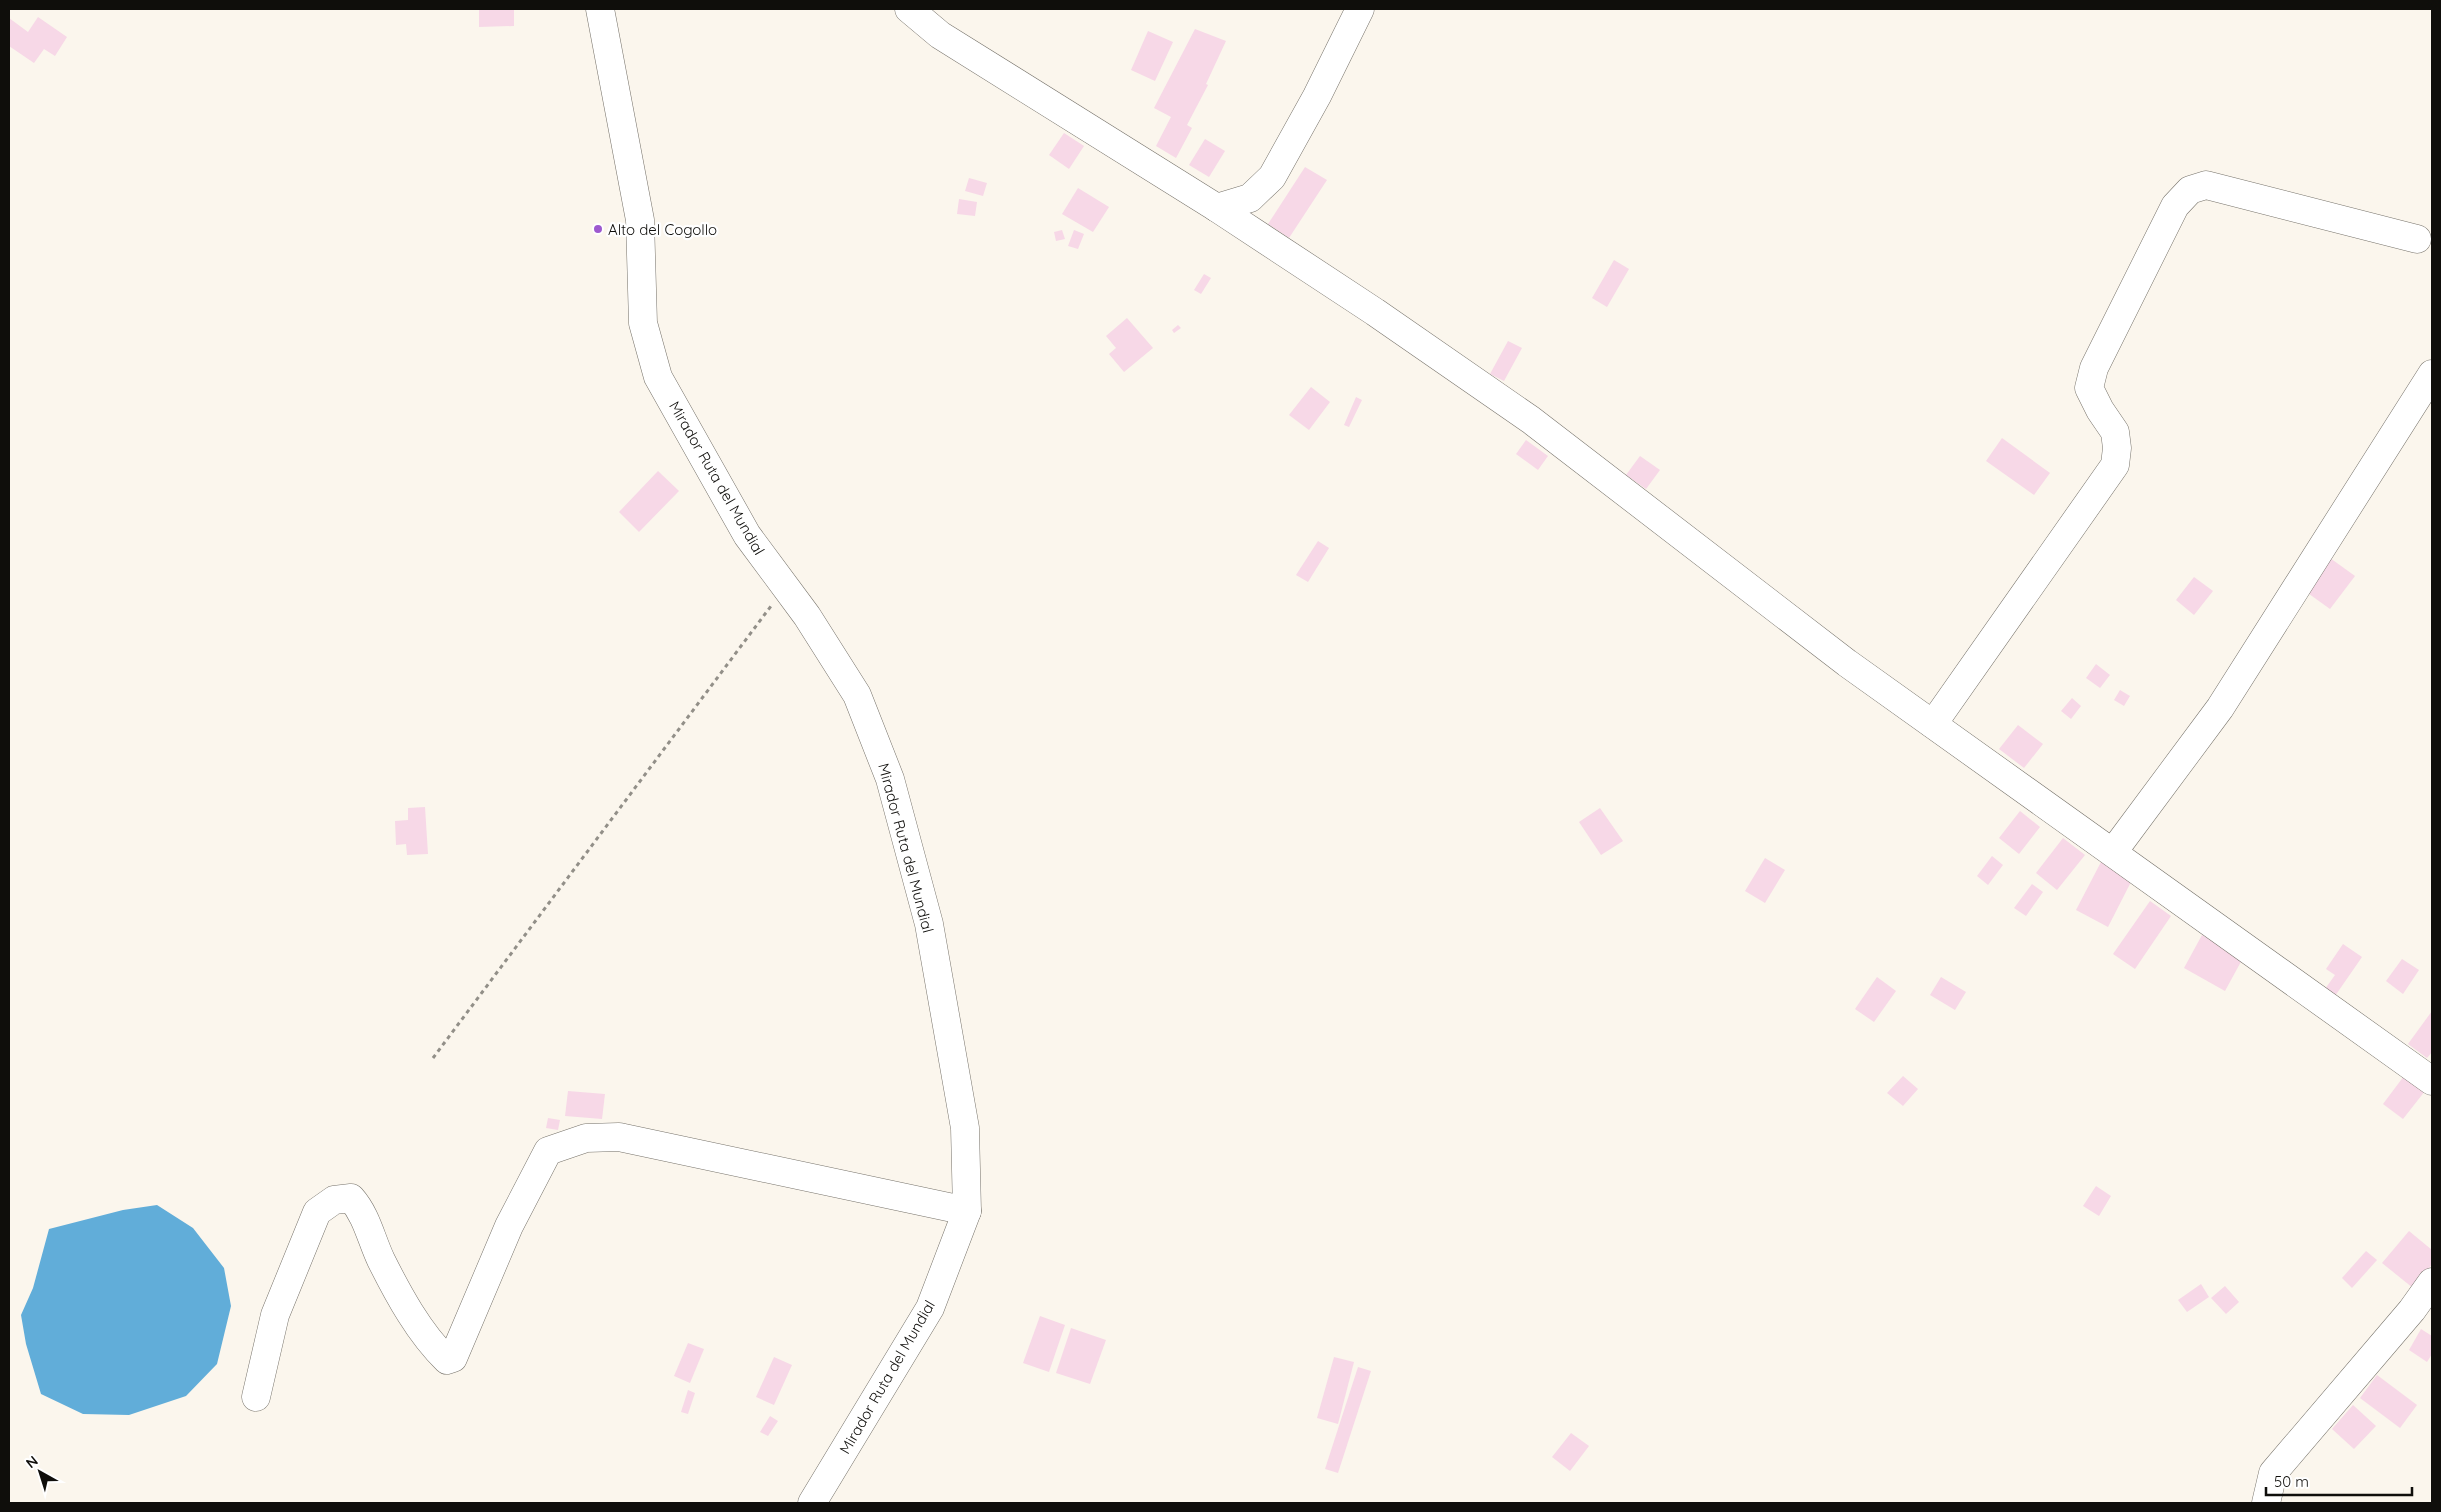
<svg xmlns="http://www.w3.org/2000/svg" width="2441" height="1512" font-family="Quicksand,sans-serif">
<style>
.water{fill:#61add9}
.building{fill:#f7d8e7}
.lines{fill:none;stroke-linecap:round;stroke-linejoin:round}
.minor-casing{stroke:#77736b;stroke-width:29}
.path{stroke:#928f88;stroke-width:3;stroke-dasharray:4 4;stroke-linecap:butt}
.minor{stroke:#fff;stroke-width:28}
.poi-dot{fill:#9d59cf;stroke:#fff;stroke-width:2}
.labels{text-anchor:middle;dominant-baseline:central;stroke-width:4.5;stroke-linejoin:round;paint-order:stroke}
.poi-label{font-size:15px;fill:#0f0e0b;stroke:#fff;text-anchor:start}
.street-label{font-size:15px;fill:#0f0e0b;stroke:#fff}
</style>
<rect width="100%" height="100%" fill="#fbf6ed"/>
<polygon class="water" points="157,1205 193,1228 224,1268 231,1306 217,1364 186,1396 129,1415 83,1414 41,1394 26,1344 21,1315 33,1288 49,1229 123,1210"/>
<g class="building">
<polygon points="479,9 514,9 514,26 479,27"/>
<polygon points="38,17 67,37 55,56 44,49 34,63 9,46 9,18 28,32"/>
<polygon points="1195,29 1226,41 1206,84 1208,85 1187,125 1192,128 1176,158 1156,146 1171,117 1154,108"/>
<polygon points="1148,31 1173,42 1155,81 1131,70"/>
<polygon points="1064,133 1084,146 1069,169 1049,155"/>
<polygon points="1205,139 1225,151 1209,177 1189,165"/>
<polygon points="1305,167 1327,180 1289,238 1268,224"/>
<polygon points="969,178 987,183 983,196 965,191"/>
<polygon points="1078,188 1109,207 1093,232 1062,214"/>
<polygon points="959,199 977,202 975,216 957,214"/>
<polygon points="1062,230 1065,239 1056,241 1054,232"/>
<polygon points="1074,230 1084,234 1078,249 1068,246"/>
<polygon points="1614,260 1629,269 1607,307 1592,298"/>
<polygon points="1204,274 1211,278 1201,294 1194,290"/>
<polygon points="1127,318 1153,348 1124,372 1109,354 1116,348 1106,336"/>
<polygon points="1178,325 1181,328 1174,333 1172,330"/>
<polygon points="1508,341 1522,348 1504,381 1490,374"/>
<polygon points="1311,387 1330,402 1309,430 1289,415"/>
<polygon points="1356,397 1362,400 1349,427 1344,425"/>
<polygon points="2002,438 2050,473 2034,495 1986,461"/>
<polygon points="1526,440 1548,456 1538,470 1516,454"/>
<polygon points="1640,456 1660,470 1646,489 1626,475"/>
<polygon points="658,471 679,491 639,532 619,512"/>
<polygon points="1318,541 1329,548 1308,582 1296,575"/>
<polygon points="2330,558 2355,576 2330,609 2305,591"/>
<polygon points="2194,577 2213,591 2194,615 2176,600"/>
<polygon points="2096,664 2110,675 2100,688 2086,678"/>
<polygon points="2120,690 2130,696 2124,706 2114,700"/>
<polygon points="2072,698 2081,706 2071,719 2061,711"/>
<polygon points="2018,725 2043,744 2024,768 1999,749"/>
<polygon points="425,807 428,854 407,855 406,844 396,845 395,821 408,820 408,808"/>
<polygon points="1600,808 1623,841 1601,855 1579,822"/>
<polygon points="2020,811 2040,827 2019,854 1999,838"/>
<polygon points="2063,838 2085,855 2057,890 2036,873"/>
<polygon points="1992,856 2003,865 1988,885 1977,876"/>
<polygon points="1765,858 1785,870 1765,903 1745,891"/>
<polygon points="2101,862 2133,878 2108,927 2076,910"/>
<polygon points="2032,884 2043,892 2026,916 2014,908"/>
<polygon points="2150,901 2171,916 2135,969 2113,954"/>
<polygon points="2202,935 2243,958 2225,991 2184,968"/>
<polygon points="2343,944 2362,957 2335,996 2325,989 2335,975 2326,969"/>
<polygon points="2402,959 2419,970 2403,994 2386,981"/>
<polygon points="1877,977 1896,991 1874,1022 1855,1009"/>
<polygon points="1941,977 1966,992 1955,1010 1930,995"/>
<polygon points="2432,1011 2432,1052 2427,1058 2408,1044"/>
<polygon points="1903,1076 1918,1089 1903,1106 1887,1093"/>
<polygon points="2404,1076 2425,1091 2403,1119 2383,1104"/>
<polygon points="568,1091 605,1094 602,1119 565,1116"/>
<polygon points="548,1118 560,1120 558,1130 546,1128"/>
<polygon points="2096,1186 2111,1196 2099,1216 2083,1206"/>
<polygon points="2409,1231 2432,1250 2432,1264 2413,1288 2382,1263"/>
<polygon points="2366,1251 2377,1260 2352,1288 2342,1278"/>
<polygon points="2201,1284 2209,1297 2187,1312 2178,1300"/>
<polygon points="2225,1286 2239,1302 2226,1314 2211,1298"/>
<polygon points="1040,1316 1065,1325 1049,1372 1023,1363"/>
<polygon points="1071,1328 1106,1340 1090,1384 1056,1373"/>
<polygon points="2421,1329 2432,1336 2432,1354 2427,1362 2409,1350"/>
<polygon points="688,1343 704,1349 690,1383 674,1376"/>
<polygon points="774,1357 792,1365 774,1405 756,1397"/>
<polygon points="1334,1357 1354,1362 1338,1424 1317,1418"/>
<polygon points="1358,1367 1371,1371 1338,1473 1325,1469"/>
<polygon points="2377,1375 2417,1405 2400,1428 2360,1398"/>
<polygon points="688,1390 695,1393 688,1414 681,1412"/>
<polygon points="2353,1405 2376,1426 2354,1449 2332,1429"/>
<polygon points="770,1416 778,1421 768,1436 760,1432"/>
<polygon points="1571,1433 1589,1446 1570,1471 1552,1457"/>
</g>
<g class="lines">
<g class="minor-casing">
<g id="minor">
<polyline points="600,9 640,220 643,323 658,377 747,535 807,616 857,695 890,779 929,924 965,1128 967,1211 930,1308 812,1503"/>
<polyline points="909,9 940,35 1217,208 1375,312 1531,420 1847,663 2432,1081"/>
<polyline points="1217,208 1250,198 1272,177 1317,96 1360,9"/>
<polyline points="1933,724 2115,465 2117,448 2115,432 2100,410 2089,388 2094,368 2175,206 2190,190 2206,185 2417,239"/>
<polyline points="2113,852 2220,708 2432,374"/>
<path d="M256,1397l19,-82 42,-103 17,-12 17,-2c16,18 20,41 30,62 17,34 38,73 66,100l6,-2 56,-132 39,-75 38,-13 33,-1 348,74"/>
<polyline points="2266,1503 2273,1473 2412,1310 2432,1282"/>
</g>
</g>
<polyline class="path" points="433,1058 771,606"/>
<use href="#minor" class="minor"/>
</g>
<circle class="poi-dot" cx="598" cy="229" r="5"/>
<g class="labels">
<g class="poi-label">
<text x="608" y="229">Alto del Cogollo</text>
</g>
<g class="street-label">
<text transform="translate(717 478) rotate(60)">Mirador Ruta del Mundial</text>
<text transform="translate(906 848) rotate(75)">Mirador Ruta del Mundial</text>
<text transform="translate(887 1377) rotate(-60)">Mirador Ruta del Mundial</text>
</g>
</g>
<rect width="2441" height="1512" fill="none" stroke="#0f0e0b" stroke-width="20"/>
<g transform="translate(40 1472) rotate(321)" stroke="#ffffff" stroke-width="4" paint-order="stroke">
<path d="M0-4L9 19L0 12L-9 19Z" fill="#0f0e0b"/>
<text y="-8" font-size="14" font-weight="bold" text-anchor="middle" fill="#0f0e0b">N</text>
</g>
<path d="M2266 1487v8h146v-8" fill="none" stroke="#0f0e0b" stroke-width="2.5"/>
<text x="2274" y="1487" font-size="15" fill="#0f0e0b" stroke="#ffffff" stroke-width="4" paint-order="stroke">50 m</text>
</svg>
